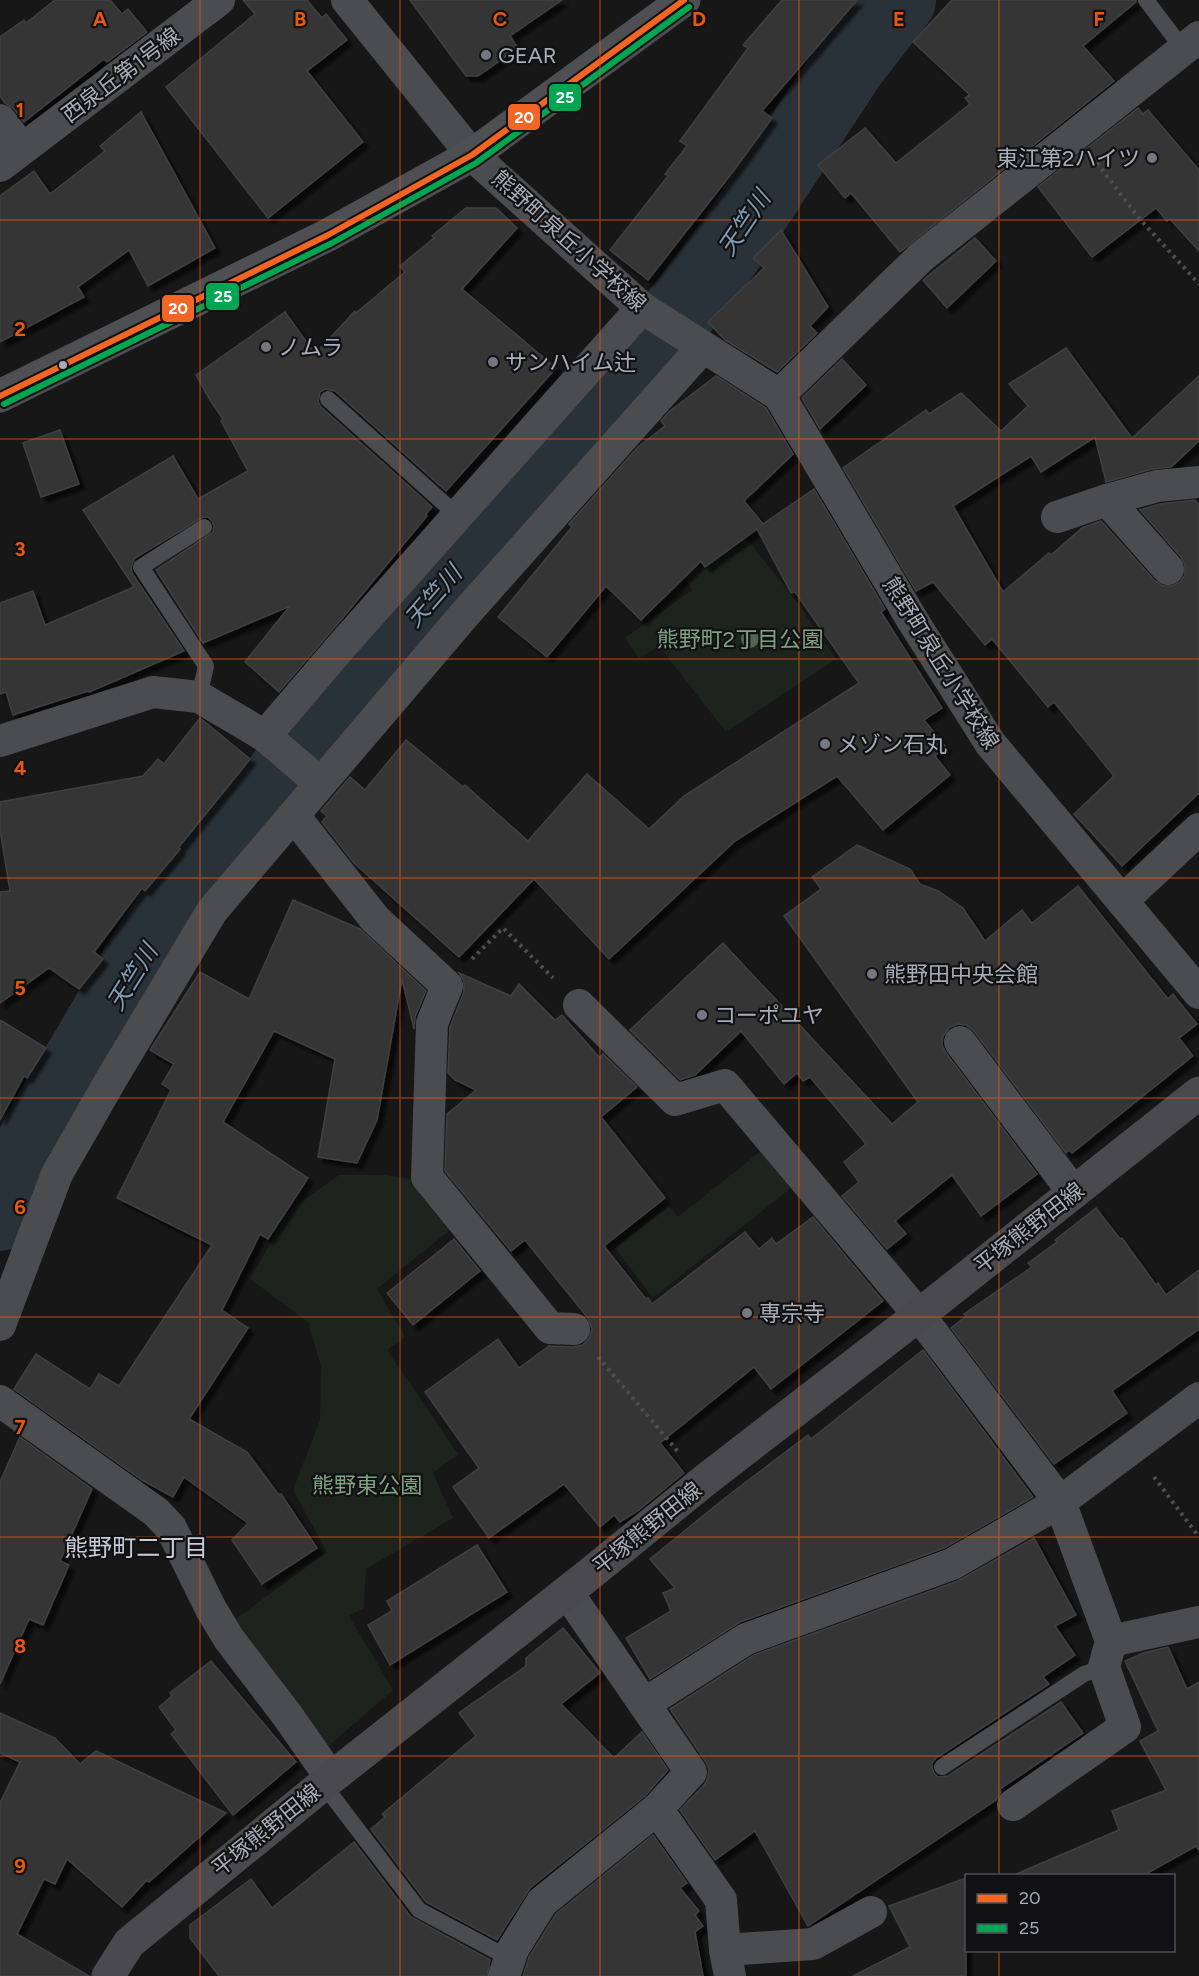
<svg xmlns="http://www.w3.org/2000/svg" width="1199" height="1976" font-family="Figtree,'Noto Sans JP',sans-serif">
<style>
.green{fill:#1d241e}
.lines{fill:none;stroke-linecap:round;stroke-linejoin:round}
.river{stroke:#2a3239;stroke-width:74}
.building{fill:#353536;stroke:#3f4043;stroke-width:1.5;filter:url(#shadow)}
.path{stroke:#4d4e52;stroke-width:4;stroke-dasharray:3 4.5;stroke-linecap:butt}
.lane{stroke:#4b4c50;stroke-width:16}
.street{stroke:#4b4c50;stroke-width:32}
.secondary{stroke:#4a4a4e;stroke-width:33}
.primary{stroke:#4d4f52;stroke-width:33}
.bus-1-casing{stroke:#111113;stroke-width:10}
.bus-2-casing{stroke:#111113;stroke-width:10}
.bus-1{stroke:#f26522;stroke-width:6}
.bus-2{stroke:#00a651;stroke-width:6}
.tree{fill:#506451}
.grid{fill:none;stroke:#e8590c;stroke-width:1.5;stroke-opacity:0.55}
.poi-dot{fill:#757880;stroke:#111113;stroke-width:2}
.bus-dot{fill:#a8adb8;stroke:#111113;stroke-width:2}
.labels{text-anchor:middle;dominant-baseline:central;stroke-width:4.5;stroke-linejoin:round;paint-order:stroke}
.poi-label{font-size:22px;fill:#a8adb8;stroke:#111113;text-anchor:start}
.street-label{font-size:22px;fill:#a8adb8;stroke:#111113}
.park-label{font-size:22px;fill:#7fa381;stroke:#111113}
.water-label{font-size:24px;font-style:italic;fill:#7f9bb3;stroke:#111113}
.neighbourhood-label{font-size:24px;fill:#c9ccd4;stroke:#111113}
.grid-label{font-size:20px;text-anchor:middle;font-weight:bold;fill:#e8590c;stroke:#111113;stroke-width:4.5;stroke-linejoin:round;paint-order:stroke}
.line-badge{stroke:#111113;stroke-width:2}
.badge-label{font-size:16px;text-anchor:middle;font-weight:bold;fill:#fff}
</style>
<defs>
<filter id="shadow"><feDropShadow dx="5.5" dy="5.5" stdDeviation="1.5" flood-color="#0009"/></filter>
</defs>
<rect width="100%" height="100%" fill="#171717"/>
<g class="green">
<polygon points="720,505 797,602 836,659 726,732 659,646 639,658 625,638 692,590 667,548"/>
<polygon points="761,1151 791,1188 653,1298 615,1248 669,1206 678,1217"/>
<polygon points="339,1175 387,1175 416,1180 451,1229 377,1289 405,1337 387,1350 458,1454 433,1473 453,1518 366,1569 364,1608 349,1616 393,1690 325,1749 234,1620 327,1552 293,1490 320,1420 321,1366 308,1322 250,1279 289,1211"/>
</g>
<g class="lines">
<path class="river" d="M0,1214c25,-60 57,-114 90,-169 28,-48 55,-95 87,-140l197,-241 284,-324 75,-99 117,-178 49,-63"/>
</g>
<g class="building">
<polygon points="55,0 110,0 122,14 128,9 147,32 107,62 104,59 24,122 14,109 5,103 0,96 0,37 24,20 26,23"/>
<polygon points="243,0 307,0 322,18 326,14 347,40 307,71 363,142 268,218 166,87 255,14"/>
<polygon points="410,0 562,0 510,36 518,48 478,76 466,76"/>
<polygon points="782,0 857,0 762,111 772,118 732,173 648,280 610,250 668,176 665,174 687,146 680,141 748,48 743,45"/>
<polygon points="952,0 1136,0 1136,2 1083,46 1114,81 900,252 851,193 845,198 818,165 865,128 896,163 970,104 965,98 970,95 913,42"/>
<polygon points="1138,108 1143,114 1148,110 1199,170 1199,251 1170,219 1167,221 1156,208 1092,257 1038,187"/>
<polygon points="141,112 215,248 148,286 129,250 78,287 84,297 0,342 0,196 34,171 50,194 105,151 100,146"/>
<polygon points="466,208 496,208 517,228 462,289 556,368 446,491 335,391 325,389 320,392 318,402 321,407 432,507 426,514 427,516 346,614 279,692 245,662 290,606 203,643 156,570 213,532 214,526 212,521 208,517 203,517 135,558 131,567 132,573 184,651 89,692 88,691 13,715 6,692 0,694 0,603 33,591 45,625 134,587 83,510 173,456 198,499 248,471 221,421 223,419 210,400 196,375 285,312 315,354 355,311 356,313 405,272 400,266 434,238 432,236"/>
<polygon points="781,230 828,307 810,326 817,333 777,372 725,340 708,322 764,268 753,258"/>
<polygon points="975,238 996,261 947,308 923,280"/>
<polygon points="1066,348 1132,438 1199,376 1199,441 1171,467 1152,469 1106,482 1095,437 1041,472 1031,456 953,506 1003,592 1049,553 1051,555 1082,528 1101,521 1155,581 1163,586 1172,586 1180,582 1185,575 1185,565 1181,557 1140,510 1160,504 1195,500 1199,505 1199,793 1122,866 1074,814 1114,776 1054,702 1048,707 992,639 985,645 933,582 916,591 843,468 926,410 929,414 961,393 1001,431 1028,406 1009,384"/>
<polygon points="842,359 866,385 820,429 802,398"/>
<polygon points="716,376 766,408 793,454 744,501 763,524 814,489 885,609 881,612 942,708 924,720 946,747 935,756 950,775 883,830 837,776 735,841 609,959 534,879 459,957 354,863 322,822 327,816 321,811 350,777 365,790 406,740 463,787 465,785 528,841 587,774 649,829 684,796 859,683 795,592 791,593 757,529 705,567 701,561 641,620 606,586 547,657 498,617 572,527 569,524 638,447 665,426 661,421 670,411"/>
<polygon points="60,430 79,484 41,497 23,443"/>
<polygon points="200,718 250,759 178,848 180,849 145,891 142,888 94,952 103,959 79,989 49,968 0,1003 0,892 10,891 0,830 0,802 143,776 158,759 164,764"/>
<polygon points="857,845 910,869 920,884 938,891 963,908 985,941 1022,910 1032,923 1078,886 1168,999 1173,994 1197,1024 1179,1038 1193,1056 1072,1153 1069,1150 1066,1153 974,1031 966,1025 958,1024 950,1027 943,1036 942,1045 946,1053 1037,1174 981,1216 952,1175 895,1221 906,1234 887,1249 842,1196 859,1182 844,1162 866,1144 810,1077 803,1081 797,1073 784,1084 741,1031 695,1075 680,1080 630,1030 723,943 892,1124 918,1102 784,916 821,889 812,877"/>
<polygon points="293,900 360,929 426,991 415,1017 414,1029 402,979 377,1120 357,1163 318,1157 335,1059 274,1031 223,1122 308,1178 268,1239 260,1234 222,1310 248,1328 189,1419 247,1452 279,1495 281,1494 317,1548 262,1584 232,1540 248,1523 184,1477 173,1497 142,1480 14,1389 36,1354 90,1389 99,1374 119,1386 212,1245 117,1198 171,1090 162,1084 174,1064 150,1050 200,972 249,999"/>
<polygon points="459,973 511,996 519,984 555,1020 562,1015 600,1058 603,1054 637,1087 601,1117 665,1198 604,1246 646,1299 648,1298 652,1304 745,1232 759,1249 772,1238 776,1244 813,1217 883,1301 771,1389 754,1367 660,1443 684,1473 639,1510 620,1522 614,1515 600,1527 564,1484 489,1538 453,1487 479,1468 425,1392 498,1339 519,1368 549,1346 573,1347 583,1345 589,1338 592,1329 588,1318 525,1240 511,1251 445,1171 447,1114 476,1090 455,1080 448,1073 450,1027 464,992 464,981"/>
<polygon points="0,1020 46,1048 27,1078 24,1076 0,1120"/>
<polygon points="1096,1208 1120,1239 1122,1238 1156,1285 1158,1283 1166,1295 1199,1270 1199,1329 1112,1391 1127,1413 1054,1464 951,1328 966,1316 964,1314 1032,1267 1028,1263 1057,1242 1055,1240"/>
<polygon points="454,1239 480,1271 413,1325 387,1293"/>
<polygon points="923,1350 1033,1497 944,1548 740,1622 650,1679 626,1638 671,1611 663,1593 675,1588 650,1559 725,1498 808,1435 811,1439"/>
<polygon points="20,1437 92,1489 60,1561 69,1565 43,1625 29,1619 0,1684 0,1482"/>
<polygon points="1034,1538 1076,1615 1055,1626 1075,1655 1043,1677 1049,1684 936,1758 932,1763 932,1768 934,1773 938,1777 948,1776 1061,1702 1083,1733 1000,1789 1001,1792 996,1800 808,1926 755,1831 715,1860 680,1810 705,1784 708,1777 709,1769 706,1762 670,1709 754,1655 958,1581"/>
<polygon points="477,1545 507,1592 390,1665 368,1625 392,1611 387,1601"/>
<polygon points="563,1628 600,1673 561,1704 614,1758 642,1732 668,1770 645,1796 530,1888 497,1940 426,1902 371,1829 385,1817 382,1814 476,1736 459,1713 526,1666 526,1658"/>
<polygon points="1168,1647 1187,1689 1199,1682 1199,1850 1196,1846 1144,1875 1014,1875 1119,1830 1112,1811 1166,1790 1140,1741 1158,1731 1125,1661 1143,1653"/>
<polygon points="211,1661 296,1762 233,1815 171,1734 176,1730 159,1707 172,1696 170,1693"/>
<polygon points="0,1713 55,1738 80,1764 96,1751 226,1813 149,1882 147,1880 122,1907 67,1859 55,1884 44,1879 17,1934 89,1976 0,1976 0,1803 20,1762 0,1753"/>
<polygon points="653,1835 687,1883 680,1888 699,1911 695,1915 703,1926 695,1932 703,1976 523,1976 529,1957 556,1914"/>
<polygon points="354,1842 411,1917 490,1960 487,1976 219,1976 190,1938 190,1925 251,1879 272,1908"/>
<polygon points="966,1878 966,1976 853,1976 910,1947 889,1906"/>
</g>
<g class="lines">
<g class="path">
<polyline points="1097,163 1138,217 1199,284"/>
<polyline points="472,959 503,928 553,978"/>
<polyline points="598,1357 680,1454"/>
<polyline points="1154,1477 1199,1537"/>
</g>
<g class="lane">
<polyline points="1146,0 1183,49"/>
<polyline points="328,399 458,516"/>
<polyline points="199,697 206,666 141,567 204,527"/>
<polyline points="942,1767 1084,1674 1104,1667"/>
<polyline points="323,1784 419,1910 509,1958"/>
</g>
<g class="street">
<polyline points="347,0 472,155 642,308 779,395 913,621 990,743 1199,993"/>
<polyline points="0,120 22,149"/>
<polyline points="0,166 219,0"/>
<polyline points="779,395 921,257 1199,37"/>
<polyline points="1107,500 1168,569"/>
<polyline points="1057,517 1107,500 1157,486 1199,482"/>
<polyline points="265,736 320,783"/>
<polyline points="0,741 153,692 199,697 265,736 339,649 642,308"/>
<polyline points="294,816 375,919 447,986 432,1023 427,1177 550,1328 574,1329"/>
<polyline points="1122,901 1199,829"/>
<polyline points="579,1005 675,1100 725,1085 919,1315 1060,1502 1111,1641 1104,1667 1125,1727 1013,1805"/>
<polyline points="960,1042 1074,1193"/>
<polyline points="0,1325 57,1174 112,1078 212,911 465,614 703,347"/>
<polyline points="0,1401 156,1512 171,1528 211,1609 229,1639 287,1715 331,1778"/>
<polyline points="567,1592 691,1772 657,1809"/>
<polyline points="1111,1641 1199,1622"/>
<polyline points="644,1704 746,1639 952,1564 1060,1502 1199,1398"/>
<polyline points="725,1950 813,1944 871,1912"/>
<polyline points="504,1976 513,1949 542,1902 657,1809 721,1900 725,1950 730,1976"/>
</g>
<polyline class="secondary" points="108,1976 129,1943 331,1778 591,1573 704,1481 919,1315 1199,1093"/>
<polyline class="primary" points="0,396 328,235 472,155 684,0"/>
<g class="bus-1-casing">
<polyline id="bus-1" points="0,396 328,235 472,155 684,0"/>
</g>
<g class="bus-2-casing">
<polyline id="bus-2" points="4,404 332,243 476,163 689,7"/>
</g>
<use href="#bus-1" class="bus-1"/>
<use href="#bus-2" class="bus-2"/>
</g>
<circle class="tree" cx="750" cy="639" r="9"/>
<path class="grid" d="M200,0v1976M400,0v1976M600,0v1976M799,0v1976M999,0v1876M0,220h1199M0,439h1199M0,659h1199M0,878h1199M0,1098h1199M0,1317h1199M0,1537h1199M0,1756h1199M999,1950v26"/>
<g class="poi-dot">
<circle cx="486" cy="55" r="6"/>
<circle cx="1152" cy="158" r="6"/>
<circle cx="266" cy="347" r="6"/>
<circle cx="493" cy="362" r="6"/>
<circle cx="825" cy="744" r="6"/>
<circle cx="872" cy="974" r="6"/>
<circle cx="702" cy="1015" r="6"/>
<circle cx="747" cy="1313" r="6"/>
</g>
<circle class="bus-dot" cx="63" cy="365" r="5"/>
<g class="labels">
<g class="poi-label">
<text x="498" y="55">GEAR</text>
<text x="1140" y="158" text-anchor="end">東江第2ハイツ</text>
<text x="278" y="347">ノムラ</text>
<text x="505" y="362">サンハイム辻</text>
<text x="837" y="744">メゾン石丸</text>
<text x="884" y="974">熊野田中央会館</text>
<text x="714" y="1015">コーポユヤ</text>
<text x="759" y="1313">専宗寺</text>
</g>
<g class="street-label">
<text transform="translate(121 75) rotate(-37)">西泉丘第1号線</text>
<text transform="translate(569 241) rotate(42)">熊野町泉丘小学校線</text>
<text transform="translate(941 663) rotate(58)">熊野町泉丘小学校線</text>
<text transform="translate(1029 1228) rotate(-38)">平塚熊野田線</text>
<text transform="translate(647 1528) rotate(-39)">平塚熊野田線</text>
<text transform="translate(266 1830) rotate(-39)">平塚熊野田線</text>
</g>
<g class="park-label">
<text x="740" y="639">熊野町2丁目公園</text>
<text x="367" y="1485">熊野東公園</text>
</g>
<g class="water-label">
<text transform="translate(744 223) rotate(-56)">天竺川</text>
<text transform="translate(433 596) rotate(-49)">天竺川</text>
<text transform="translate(132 977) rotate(-58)">天竺川</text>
</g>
<g class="neighbourhood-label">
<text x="136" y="1547">熊野町二丁目</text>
</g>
</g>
<g class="grid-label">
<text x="100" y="26">A</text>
<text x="300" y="26">B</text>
<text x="500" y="26">C</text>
<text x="699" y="26">D</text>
<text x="899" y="26">E</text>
<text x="1099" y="26">F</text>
<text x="20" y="117">1</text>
<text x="20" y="336">2</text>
<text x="20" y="556">3</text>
<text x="20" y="775">4</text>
<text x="20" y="995">5</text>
<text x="20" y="1214">6</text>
<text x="20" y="1434">7</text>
<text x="20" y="1653">8</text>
<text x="20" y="1873">9</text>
</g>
<g class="line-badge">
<rect x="548" y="83" width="34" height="29" rx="6" fill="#00a651"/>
<rect x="507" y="103" width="34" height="28" rx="6" fill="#f26522"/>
<rect x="205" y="282" width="35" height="29" rx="6" fill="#00a651"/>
<rect x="161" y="294" width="34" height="29" rx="6" fill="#f26522"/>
</g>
<g class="badge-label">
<text x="565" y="103">25</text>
<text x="524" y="123">20</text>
<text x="223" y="302">25</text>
<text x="178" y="314">20</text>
</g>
<rect x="965" y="1874" width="210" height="78" fill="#111113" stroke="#4d4f55" stroke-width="1.5"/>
<rect x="977" y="1894" width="30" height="9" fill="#f26522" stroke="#4d4f55" stroke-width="1.5"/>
<text x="1019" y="1904" font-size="18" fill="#a8adb8">20</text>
<rect x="977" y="1924" width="30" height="9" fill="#00a651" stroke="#4d4f55" stroke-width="1.5"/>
<text x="1019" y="1934" font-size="18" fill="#a8adb8">25</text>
</svg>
